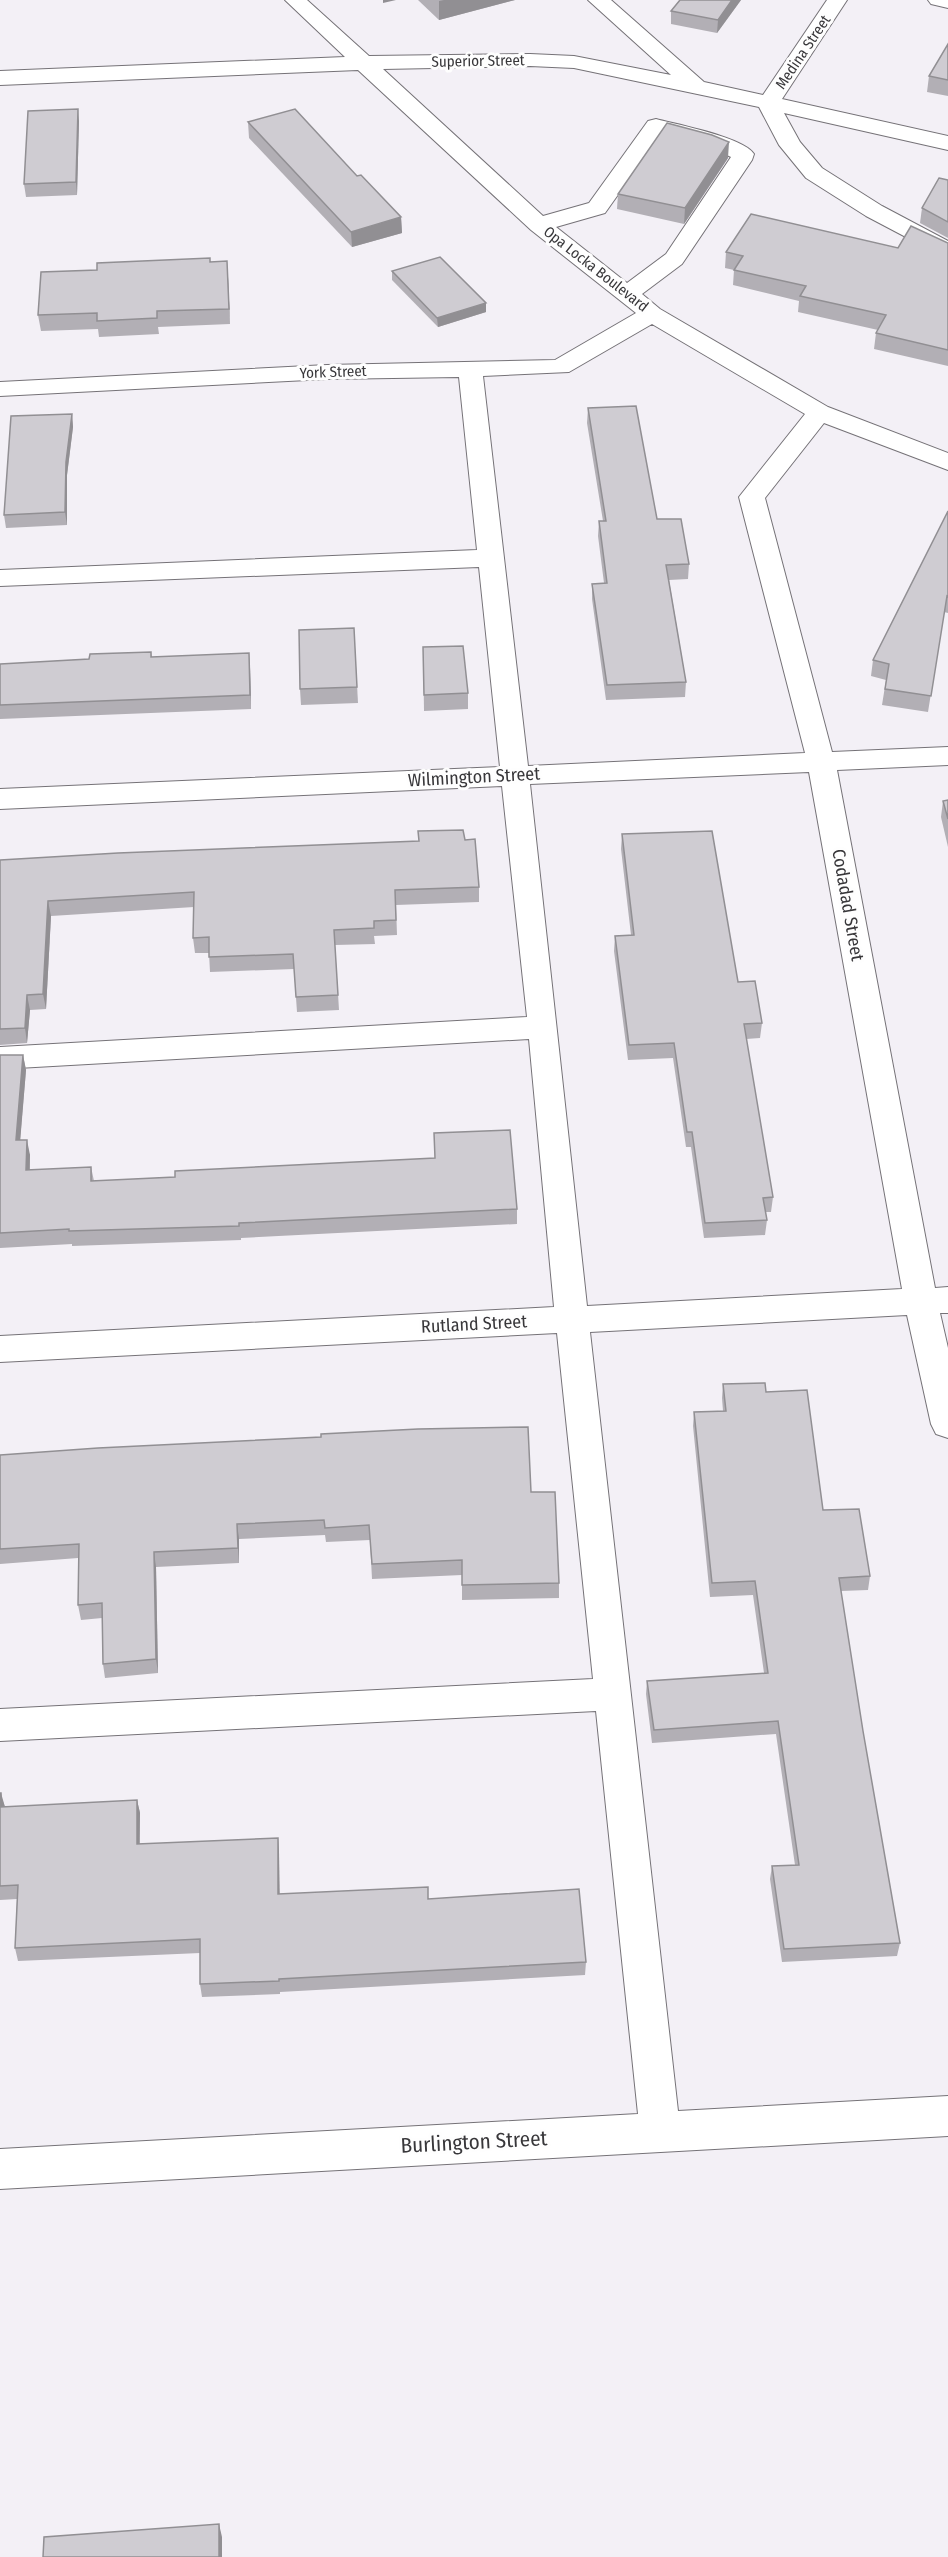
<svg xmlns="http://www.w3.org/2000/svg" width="948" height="2557" font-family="'Fira Sans Condensed',sans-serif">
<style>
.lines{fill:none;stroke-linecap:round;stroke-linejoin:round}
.minor-casing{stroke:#757277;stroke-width:2}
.minor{fill:#fff;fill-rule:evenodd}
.wall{fill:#b2afb5}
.shaded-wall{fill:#918f93}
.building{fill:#cfccd2;stroke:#918f93;stroke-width:1.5}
.labels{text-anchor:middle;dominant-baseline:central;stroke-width:6;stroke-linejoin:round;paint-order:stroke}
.far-street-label{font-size:15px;fill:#38373a;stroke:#fefefe}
.street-label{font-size:18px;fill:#38373a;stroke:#fefefe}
.near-street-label{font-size:21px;fill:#38373a;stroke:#fefefe}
</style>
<rect width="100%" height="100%" fill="#f3f0f6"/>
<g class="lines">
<g class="minor-casing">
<g id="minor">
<path d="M285,0h22l62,56 161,-2 44,2 97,19 -83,-75h23l93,82 59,13 64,-95h20l-65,99 166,37v14l-164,-37 16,29 22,26 60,38 66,35v16l-8,-2 -74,-39 -60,-38 -27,-33 -20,-38 -185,-39 -44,-2 -147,3 160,147 46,-13 59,-82 8,-2c22,6 87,18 98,35l-2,6 -70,104 -40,30 18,15 168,98 120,46v17l-124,-47 -59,75 67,254 116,-5v18l-111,5 98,518 13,-1v26h-8l8,35v90l-12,-4 -5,-10 -24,-109 -317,17 88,779 270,-15v40l-948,53v-40l638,-35 -42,-403 -596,30v-32l593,-30 -36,-346 -557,29v-26l554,-29 -25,-268 -529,30v-22l527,-30 -25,-231 -502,23v-20l500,-22 -21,-200 -479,19v-16l477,-20 -18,-173 -132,2 -327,17v-14l327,-17 228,-5 81,-47 -105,-83 -173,-160 -358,15v-14l345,-14zM661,134l51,14 19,9 -65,97 -39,29 -71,-56 49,-14zM652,324l153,90 -66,83 66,256 -277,13 -45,-390 86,-4zM809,772l93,517 -315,17 -57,-522z"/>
<polygon points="928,0 948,0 948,8 931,4"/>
</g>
</g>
<use href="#minor" class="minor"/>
</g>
<g class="wall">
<polygon points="418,0 515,0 439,20"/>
<polygon points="680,0 741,0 717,33 671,24 671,11"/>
<polygon points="948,44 948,96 927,92 929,76"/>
<polygon points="79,121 77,195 26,197 24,184"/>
<polygon points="248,122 357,176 401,217 402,233 352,247 249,138"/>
<polygon points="728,158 684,224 617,209 618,194"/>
<polygon points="948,180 948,238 920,223 922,208"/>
<polygon points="948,243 948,366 874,349 876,333 878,330 798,312 799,301 733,285 734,270 725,268 726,252 898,248"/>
<polygon points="210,262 228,277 230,324 158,327 159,334 99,337 98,329 41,331 38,315 97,270"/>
<polygon points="392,271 486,303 486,312 438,327 392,280"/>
<polygon points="588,408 657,519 689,564 688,579 669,580 686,682 685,697 606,700 592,599 592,584 604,583 598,536 599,521 603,521 587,423"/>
<polygon points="72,414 73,427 67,475 67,525 6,528 4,515"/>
<polygon points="948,511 948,613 944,612 928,712 882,705 886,680 871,676 873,660"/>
<polygon points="354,628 358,703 301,705 300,689"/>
<polygon points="423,647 468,693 468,709 424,711"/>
<polygon points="151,652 152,657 250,667 251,709 0,719 0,664 89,659"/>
<polygon points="948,800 948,847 941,817 943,801"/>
<polygon points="622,834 738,982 762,1023 760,1038 746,1039 773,1197 771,1212 765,1212 767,1220 765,1235 704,1238 691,1147 686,1147 673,1058 628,1060 614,951 615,936 631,935 621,849"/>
<polygon points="465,840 479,887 479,902 396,905 397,935 374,936 375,944 335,945 339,1010 297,1012 294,969 210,972 209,953 195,953 193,938 194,907 51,916 46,1009 30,1010 27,1043 0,1045 0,860"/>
<polygon points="0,1055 23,1055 26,1070 20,1140 30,1155 30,1170 91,1167 94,1181 175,1177 435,1158 434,1133 517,1209 517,1224 241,1238 241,1240 72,1246 72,1244 0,1248"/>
<polygon points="723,1384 766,1392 823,1510 870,1576 868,1590 841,1591 863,1731 900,1943 897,1956 782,1962 770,1879 772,1866 795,1865 776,1734 652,1743 646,1694 647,1681 764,1673 753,1595 710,1597 693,1426 694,1412 723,1411 722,1398"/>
<polygon points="0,1455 531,1492 559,1583 559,1598 462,1600 462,1575 372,1579 370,1540 326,1542 325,1535 239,1539 239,1563 156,1567 158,1673 105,1678 103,1664 102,1618 81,1620 78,1605 78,1558 0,1564"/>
<polygon points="0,1793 5,1807 137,1800 140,1813 140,1844 278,1838 279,1852 279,1894 428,1899 586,1962 585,1975 280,1992 280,1994 202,1997 200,1984 200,1953 18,1961 15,1948 17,1899 0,1900"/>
</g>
<g class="shaded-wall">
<polygon points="383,0 396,0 383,3"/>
<polygon points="444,0 515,0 439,20 439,1"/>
<polygon points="732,0 741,0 717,33 718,20"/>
<polygon points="78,109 79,121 77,195 76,182"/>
<polygon points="729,142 728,158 684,224 685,208"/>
<polygon points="401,217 402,233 352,247 351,232"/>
<polygon points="227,261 228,277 230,324 229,309"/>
<polygon points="486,303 486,312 438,327 437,318"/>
<polygon points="72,414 73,427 67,475 67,525 65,512 66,462"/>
<polygon points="249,653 250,667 251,709 250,695"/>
<polygon points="48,901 51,916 46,1009 43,994"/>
<polygon points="27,995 30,1010 27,1043 25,1028"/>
<polygon points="23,1055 26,1070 19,1155 16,1140"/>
<polygon points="27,1140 30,1155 29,1185 26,1170"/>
<polygon points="237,1524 239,1539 239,1563 238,1548"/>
<polygon points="154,1552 156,1567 158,1673 156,1659"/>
<polygon points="1,1793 5,1807 1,1807"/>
<polygon points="137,1800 140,1813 139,1858 137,1844"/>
<polygon points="278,1838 279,1852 280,1907 278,1894"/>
<polygon points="219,2524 222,2537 222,2557 219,2557"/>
</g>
<g class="building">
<polygon points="680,0 732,0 718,20 671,11"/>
<polygon points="948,44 948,80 929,76"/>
<polygon points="78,109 76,182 24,184 28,111"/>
<polygon points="295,109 357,176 361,175 401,217 351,232 248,122"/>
<polygon points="667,123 712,135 729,142 685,208 618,194"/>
<polygon points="939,178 948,180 948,222 922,208"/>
<polygon points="751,214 898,248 911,226 948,243 948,350 876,333 886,315 800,296 806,286 734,270 743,256 726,252"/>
<polygon points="440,257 486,303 437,318 392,271"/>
<polygon points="210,258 210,262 227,261 229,309 157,311 157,318 97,321 97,313 38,315 41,272 97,270 97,263"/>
<polygon points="636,406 657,519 681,519 689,564 666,565 686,682 607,685 592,584 607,583 599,521 606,521 588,408"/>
<polygon points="72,414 66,462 65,512 4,515 11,416"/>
<polygon points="948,511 948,597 947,596 931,696 885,689 889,664 873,660"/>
<polygon points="354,628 357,687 300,689 299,630"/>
<polygon points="463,646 468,693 424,695 423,647"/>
<polygon points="151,652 151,657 249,653 250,695 0,705 0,664 89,659 90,654"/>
<polygon points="948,800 948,819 943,801"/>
<polygon points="463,830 465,840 475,839 479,887 395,890 396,920 374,921 374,928 334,930 338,995 296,997 293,954 209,957 209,937 193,938 194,892 48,901 43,994 27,995 25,1028 0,1029 0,860 118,853 419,841 418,831"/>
<polygon points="712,831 738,982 755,981 762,1023 744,1024 773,1197 763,1198 767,1220 705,1223 692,1132 687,1132 674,1043 629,1045 615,936 634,935 622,834"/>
<polygon points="0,1055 23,1055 16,1140 27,1140 26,1170 91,1167 91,1181 175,1177 175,1171 435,1158 434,1133 510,1130 517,1209 239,1223 239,1226 69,1231 69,1229 0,1233"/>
<polygon points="765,1383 766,1392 807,1390 823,1510 859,1509 870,1576 839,1578 863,1731 900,1943 784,1949 772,1866 799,1865 778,1721 654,1730 647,1681 768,1673 755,1581 712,1583 694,1412 726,1411 723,1384"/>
<polygon points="528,1427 531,1492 555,1492 559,1583 462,1585 462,1560 372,1564 369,1525 325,1528 324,1520 237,1524 238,1548 154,1552 156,1659 103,1664 102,1603 78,1605 79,1544 0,1549 0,1455 98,1448 321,1437 321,1434 418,1429"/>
<polygon points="0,1793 1,1793 1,1807 137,1800 137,1844 278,1838 278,1894 428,1887 428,1899 579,1889 586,1962 279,1979 279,1981 200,1984 200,1939 15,1948 18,1885 0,1886"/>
<polygon points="219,2524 219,2557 43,2557 44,2537"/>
</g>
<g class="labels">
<g class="far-street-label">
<text transform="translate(803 52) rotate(-56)">Medina Street</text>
<text transform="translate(478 61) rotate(-1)">Superior Street</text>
<text transform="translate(596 269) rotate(38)">Opa Locka Boulevard</text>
<text transform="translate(333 372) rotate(-2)">York Street</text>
</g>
<g class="street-label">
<text transform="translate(474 777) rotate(-3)">Wilmington Street</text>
<text transform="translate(848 905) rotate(80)">Codadad Street</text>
<text transform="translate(474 1324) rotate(-3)">Rutland Street</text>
</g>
<g class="near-street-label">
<text transform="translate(474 2142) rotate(-3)">Burlington Street</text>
</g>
</g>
</svg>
